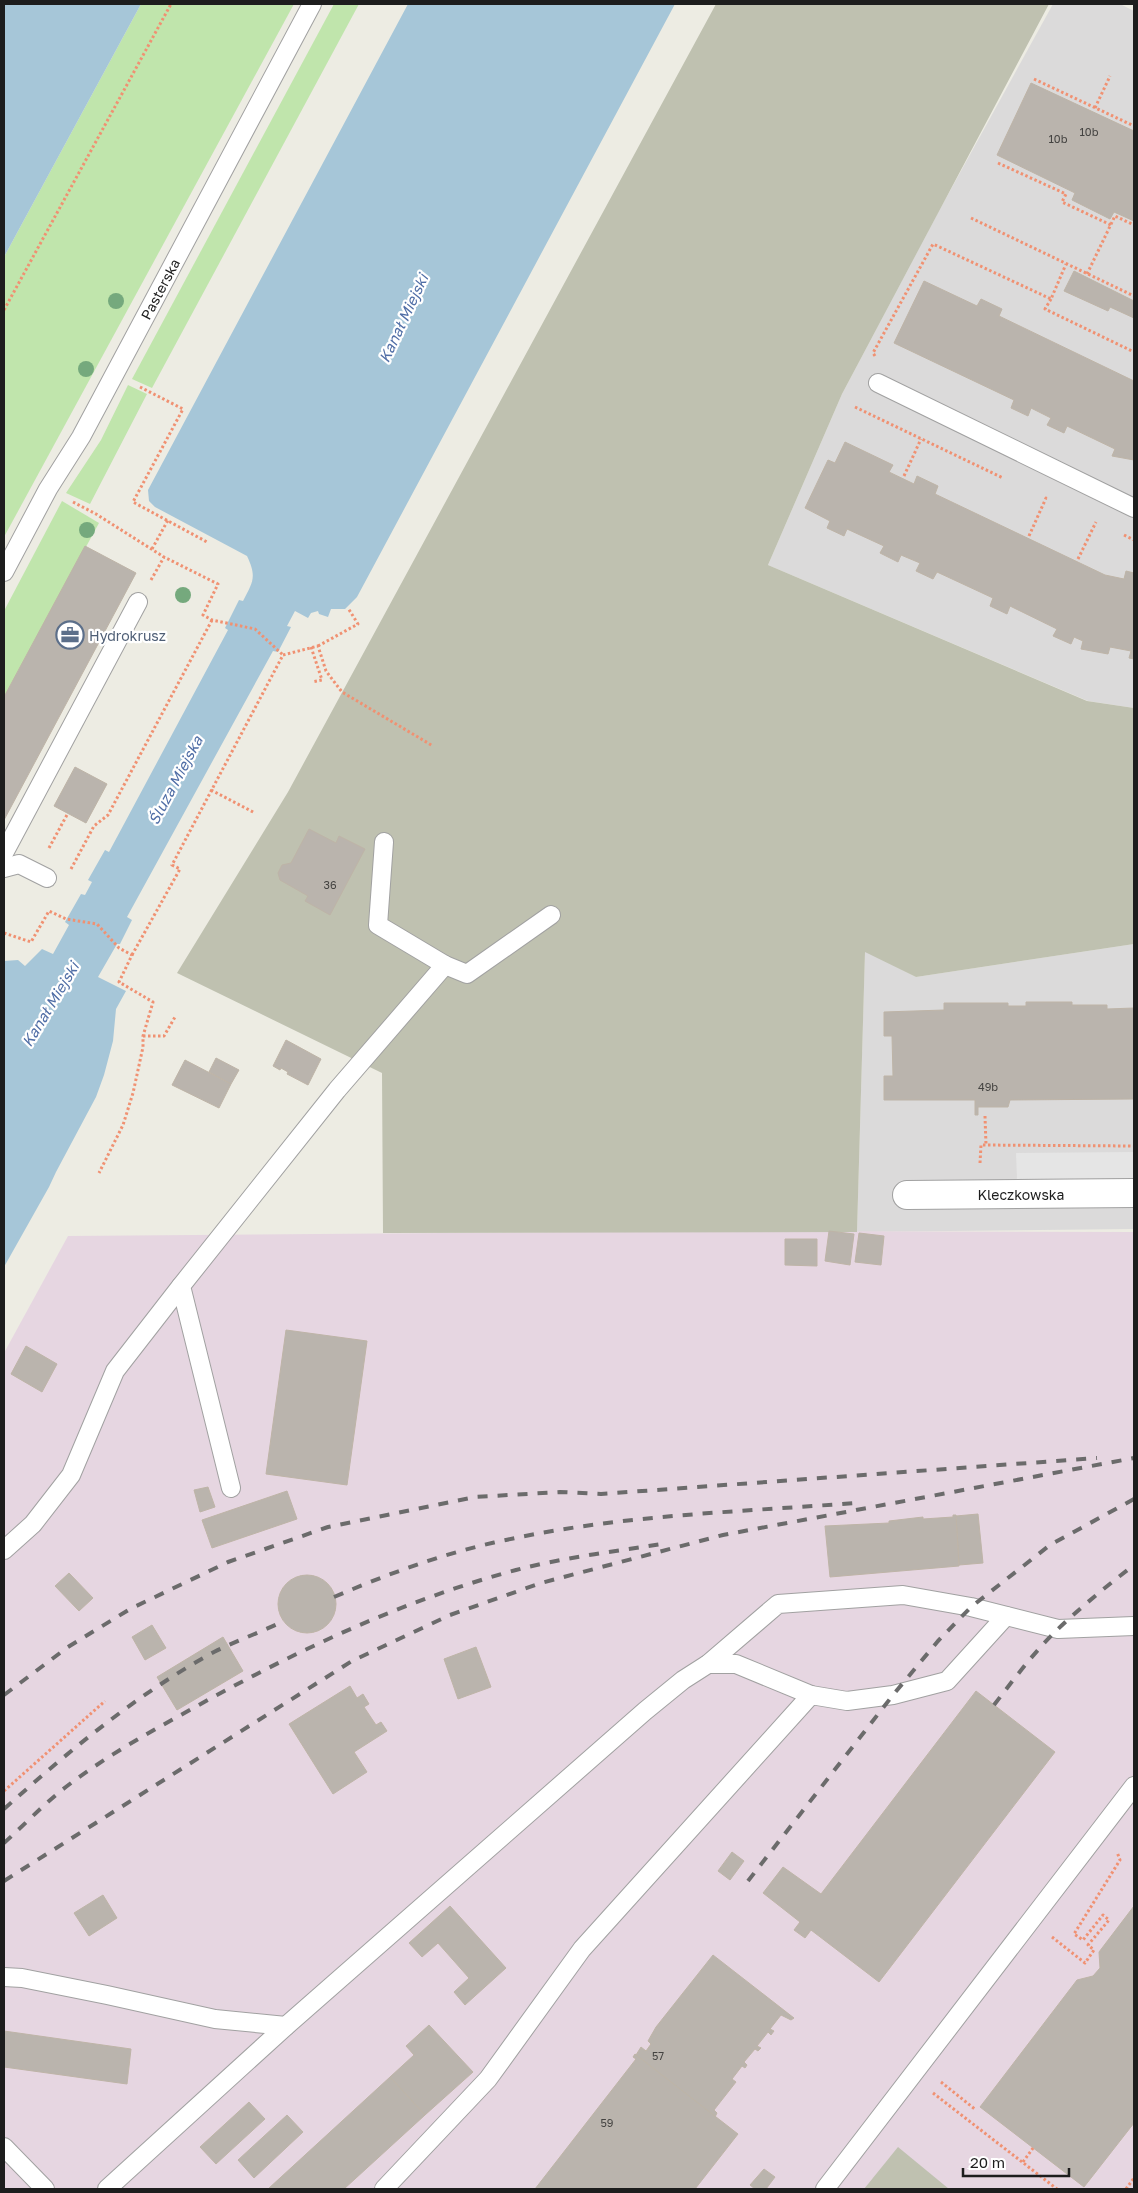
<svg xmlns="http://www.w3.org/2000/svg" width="1138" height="2193" font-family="'Golos Text',sans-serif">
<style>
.residential{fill:#dbdada}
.industrial{fill:#e6d6e1}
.construction{fill:#bfc1b0}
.grass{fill:#c0e5ac}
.parking{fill:#e5e5e5}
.water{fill:#a6c6d8}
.building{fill:#bab4ad;stroke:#beb4a7}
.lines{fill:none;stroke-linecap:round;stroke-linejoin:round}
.lane-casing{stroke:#a1a1a1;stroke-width:20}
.street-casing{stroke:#a1a1a1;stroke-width:30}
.path{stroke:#f09172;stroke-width:3;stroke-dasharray:2.5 2.5;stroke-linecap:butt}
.lane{stroke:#fff;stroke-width:18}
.street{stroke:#fff;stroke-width:28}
.rail{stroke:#6b6b6b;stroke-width:4;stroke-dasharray:10 10;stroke-linecap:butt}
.tree{fill:#75a97d}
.labels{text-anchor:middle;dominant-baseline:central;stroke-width:4.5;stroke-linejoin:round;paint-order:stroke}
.number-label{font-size:11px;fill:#444341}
.street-label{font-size:14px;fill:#1d1d1d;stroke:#fff}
.service-label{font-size:14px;fill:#4e5e75;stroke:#fff;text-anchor:start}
.water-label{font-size:15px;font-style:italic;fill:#506ea6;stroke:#fff}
</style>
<rect width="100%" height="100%" fill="#edece3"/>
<g class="residential">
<polygon points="1053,4 1120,4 1134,11 1134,708 1088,701 768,565 842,394 940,209"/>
<polygon points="1134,944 1134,1229 857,1232 865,951 916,977"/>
</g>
<polygon class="industrial" points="711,1231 1134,1232 1134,2189 4,2189 4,1353 68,1236"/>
<g class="construction">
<polygon points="716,4 1049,4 842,394 768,565 1087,701 1134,708 1134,944 916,977 865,952 857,1232 383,1233 382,1073 177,973 288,792"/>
<polygon points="898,2147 949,2189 864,2189"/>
</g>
<g class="grass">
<polygon points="141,4 294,4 4,537 4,257"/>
<polygon points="334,4 359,4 152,388 132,379"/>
<polygon points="128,385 147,394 90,504 66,493 101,440"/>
<polygon points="62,501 99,523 4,697 4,611"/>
</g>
<polygon class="parking" points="1134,1152 1134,1178 1017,1179 1016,1153"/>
<g class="water">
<polygon points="4,4 141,4 4,257"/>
<path d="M408,4h267l-318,593 -12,12h-14l-3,8 -9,-3 -1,-3 -7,2 -3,5 -13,-7 -8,15 4,1 -13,25 -5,-1 -146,266 5,3 -12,24h-3l-19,33 28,14 -10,18 -3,32 -9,34 -8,22 -40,75 -7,15 -45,80v-306l14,-1 7,6 17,-17 11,5 16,-29 -4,-3 16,-28 4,1 7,-13 -4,-2 17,-30 4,2 119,-222 -3,-2 14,-28 4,1c10,-19 14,-24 4,-45l-92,-49 -6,-6 -1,-11z"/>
</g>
<g class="building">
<polygon points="1031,83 1134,131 1134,221 1114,212 1110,219 1072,200 1075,193 997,155"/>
<polygon points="1074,271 1134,301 1134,318 1110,307 1108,311 1064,291"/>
<polygon points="924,281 977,306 981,299 1002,309 999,316 1134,381 1134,460 1112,456 1115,449 1067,426 1064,433 1047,425 1051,418 1031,408 1028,416 1011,408 1014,400 894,343"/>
<polygon points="845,442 893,465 889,472 914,484 917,476 938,486 935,494 1105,575 1124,579 1126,571 1134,573 1134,659 1129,658 1131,651 1110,647 1108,654 1081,649 1083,641 1074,637 1071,644 1053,636 1057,629 1010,606 1007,614 990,606 993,598 937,572 933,579 916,571 920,563 901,555 898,562 880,553 884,546 847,529 844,536 827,528 830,521 805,508 828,460 835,463"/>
<polygon points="85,546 136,573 4,820 4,697"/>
<polygon points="75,767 107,784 86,823 54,806"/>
<polygon points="309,829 336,843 339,836 365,849 330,915 305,901 308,896 280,880 278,873 282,865 291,863"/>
<polygon points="1026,1002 1072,1002 1072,1005 1107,1005 1107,1009 1134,1008 1134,1099 1010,1100 1008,1107 978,1107 978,1115 975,1115 975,1100 884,1100 884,1076 893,1076 892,1036 884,1036 884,1012 944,1010 944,1003 1008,1003 1008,1006 1026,1006"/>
<polygon points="286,1040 321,1059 308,1085 287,1074 288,1072 281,1068 280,1070 273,1066"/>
<polygon points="216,1058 239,1070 231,1084 209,1072"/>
<polygon points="185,1060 231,1084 219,1108 172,1085"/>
<polygon points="829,1231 854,1234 850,1265 825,1261"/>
<polygon points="859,1233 884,1236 881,1265 855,1262"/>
<polygon points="785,1239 817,1239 817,1266 785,1265"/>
<polygon points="286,1330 367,1341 347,1485 266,1474"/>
<polygon points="26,1346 57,1364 42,1392 11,1374"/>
<polygon points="208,1487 215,1507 200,1512 194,1490"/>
<polygon points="287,1491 297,1519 212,1548 202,1520"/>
<polygon points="978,1514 983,1563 959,1565 956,1516"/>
<polygon points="953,1515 956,1515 959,1566 830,1577 825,1526 889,1523 889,1521 923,1517 923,1519 953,1517"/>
<polygon points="69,1573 93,1598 79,1611 55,1586"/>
<circle cx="307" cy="1604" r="29"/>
<polygon points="152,1625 166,1648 145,1660 132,1637"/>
<polygon points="223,1637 243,1671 177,1710 157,1677"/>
<polygon points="476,1647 491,1687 458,1699 444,1659"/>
<polygon points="350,1686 357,1698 363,1694 369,1704 364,1707 376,1725 381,1722 387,1731 354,1752 367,1772 333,1794 289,1724"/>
<polygon points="976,1691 1055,1752 879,1982 811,1930 805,1938 794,1930 800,1922 763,1893 783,1867 821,1894"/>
<polygon points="732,1852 744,1861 730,1880 718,1871"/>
<polygon points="103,1895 117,1918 89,1936 74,1913"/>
<polygon points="450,1906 506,1968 465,2005 454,1992 469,1978 438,1943 422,1957 409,1943"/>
<polygon points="1134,1906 1134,2123 1084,2187 980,2107 1077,1980 1093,1976 1100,1968 1099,1952"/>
<polygon points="713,1955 794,2018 791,2020 781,2015 770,2029 774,2031 771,2035 768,2032 757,2046 761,2048 758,2051 755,2049 744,2062 747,2065 745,2068 742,2066 732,2079 736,2082 714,2110 717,2113 715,2117 636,2055 641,2047 646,2051 651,2044 648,2041 656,2027"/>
<polygon points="429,2025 473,2072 425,2115 390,2077 414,2055 406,2046"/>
<polygon points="4,2031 131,2049 127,2084 4,2067"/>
<polygon points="635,2054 738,2134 695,2189 535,2189 636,2059 633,2057"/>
<polygon points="390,2077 425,2115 344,2189 268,2189"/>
<polygon points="249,2102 265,2119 216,2164 200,2147"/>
<polygon points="287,2115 303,2132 254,2178 238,2160"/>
<polygon points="764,2169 775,2177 766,2189 755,2189 750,2185"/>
</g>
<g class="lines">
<g class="lane-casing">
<g id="lane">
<polyline points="878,383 1134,508"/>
<polyline points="4,572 48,489 81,437 312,4"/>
<polyline points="384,842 378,925 445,965 467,974 551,915"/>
<polyline points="4,853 138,602"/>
<polyline points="4,868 19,864 47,878"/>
<polyline points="231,1488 181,1286 337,1090 445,965"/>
<polyline points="4,1550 33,1524 71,1475 115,1371 181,1286"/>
<polyline points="708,1664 736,1664 811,1695"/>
<polyline points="4,1977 22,1978 107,1995 215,2019 286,2026"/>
<polyline points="4,2147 45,2189"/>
<polyline points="107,2189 286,2026 645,1711 683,1680 708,1664 778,1604 903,1595 971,1607 1058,1629 1134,1626"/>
<polyline points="384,2189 488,2079 582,1949 811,1695 847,1701 893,1695 947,1681 1006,1616"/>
<polyline points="825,2189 1134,1786"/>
</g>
</g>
<g class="street-casing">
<polyline id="street" points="907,1195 1134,1193"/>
</g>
<g class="path">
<polyline points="1034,79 1134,126"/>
<polyline points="1095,108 1110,76"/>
<polyline points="998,163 1066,194 1062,202 1111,225"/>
<polyline points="971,218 1134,296"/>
<polyline points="1087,274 1115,216 1134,225"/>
<polyline points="1051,299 1045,309 1134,352"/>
<polyline points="4,310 171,4"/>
<polyline points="875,356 873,353 933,244 1051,299 1066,264"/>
<polyline points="140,387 183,409 133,502 207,542"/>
<polyline points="855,407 1003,478"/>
<polyline points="904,476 921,439"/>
<polyline points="73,502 96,514 164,557 218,584 203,615 212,620 255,629 283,655"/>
<polyline points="1124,535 1134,540"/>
<polyline points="1029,536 1046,498 1048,499"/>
<polyline points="152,549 168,520"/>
<polyline points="1078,559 1096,522"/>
<polyline points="151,580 164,557"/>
<polyline points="318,646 358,624 348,608"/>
<polyline points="311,647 322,680 312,682"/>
<polyline points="211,790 255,813"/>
<polyline points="49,848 68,813"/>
<polyline points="71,869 94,826 108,815 212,620"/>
<polyline points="4,933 31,942 49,911 66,919 97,924 119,948 132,955 119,982 153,1002 143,1036 143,1047 133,1093 123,1125 99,1173"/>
<polyline points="132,955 180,869 172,865 283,655 318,646 326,671 342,692 433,746"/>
<polyline points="143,1036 164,1036 175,1017"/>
<polyline points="985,1116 986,1145"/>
<polyline points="980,1163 981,1145 1134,1146"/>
<polyline points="4,1791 105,1701"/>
<polyline points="1052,1937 1085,1963 1094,1950 1088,1945 1109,1920 1103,1915 1083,1940 1074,1934 1120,1860 1117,1852"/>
<polyline points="941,2082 976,2110"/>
<polyline points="933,2093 1057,2189"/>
<polyline points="1023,2162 1033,2148"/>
<polyline points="1126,2189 1134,2178"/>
</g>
<use href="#lane" class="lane"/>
<use href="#street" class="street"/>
<g class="rail">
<path d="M334,1597c56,-24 113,-45 172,-57 114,-25 232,-28 349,-37"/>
<polyline points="4,1695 68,1647 130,1609 228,1562 328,1527 475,1497 560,1492 601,1494 1097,1458"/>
<path d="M994,1705c20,-26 40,-53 64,-76 24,-23 50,-44 76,-64"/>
<path d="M4,1809c65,-58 133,-115 210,-157 22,-11 47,-20 70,-31"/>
<path d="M4,1843c19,-17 38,-37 58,-53 42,-33 88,-58 135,-84 101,-56 207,-106 319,-136 49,-13 102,-19 152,-27"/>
<polyline points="4,1881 352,1661 450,1615 541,1583 723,1535 1134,1458"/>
<polyline points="748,1881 893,1695 938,1641 971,1607 1050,1545 1134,1499"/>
</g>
</g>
<g class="tree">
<circle cx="116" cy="301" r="8"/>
<circle cx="86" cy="369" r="8"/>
<circle cx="87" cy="530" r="8"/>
<circle cx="183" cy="595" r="8"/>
</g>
<defs>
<g id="office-ring" transform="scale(1.4375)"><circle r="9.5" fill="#fff" stroke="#5c6f8a" stroke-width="1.5"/><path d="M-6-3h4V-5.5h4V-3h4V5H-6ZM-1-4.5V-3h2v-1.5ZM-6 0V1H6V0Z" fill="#5c6f8a"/></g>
</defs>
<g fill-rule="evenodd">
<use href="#office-ring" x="70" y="635"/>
</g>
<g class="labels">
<g class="number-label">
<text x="1089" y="131">10b</text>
<text x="1058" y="138">10b</text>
<text x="330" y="884">36</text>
<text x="988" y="1086">49b</text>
<text x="658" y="2055">57</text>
<text x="607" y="2122">59</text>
</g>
<g class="street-label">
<text transform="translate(160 289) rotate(-62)">Pasterska</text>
<text x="1021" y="1194">Kleczkowska</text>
</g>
<g class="service-label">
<text x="89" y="635">Hydrokrusz</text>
</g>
<g class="water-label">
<text transform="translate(403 318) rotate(-65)">Kanał Miejski</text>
<text transform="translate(175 780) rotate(-62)">Śluza Miejska</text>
<text transform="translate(50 1004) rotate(-59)">Kanał Miejski</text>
</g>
</g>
<rect width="1138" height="2193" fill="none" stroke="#1d1d1d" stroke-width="10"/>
<path d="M963 2168v8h106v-8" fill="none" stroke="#1d1d1d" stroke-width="2.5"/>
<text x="970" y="2168" font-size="15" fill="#1d1d1d" stroke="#ffffff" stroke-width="4" paint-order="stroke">20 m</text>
</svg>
